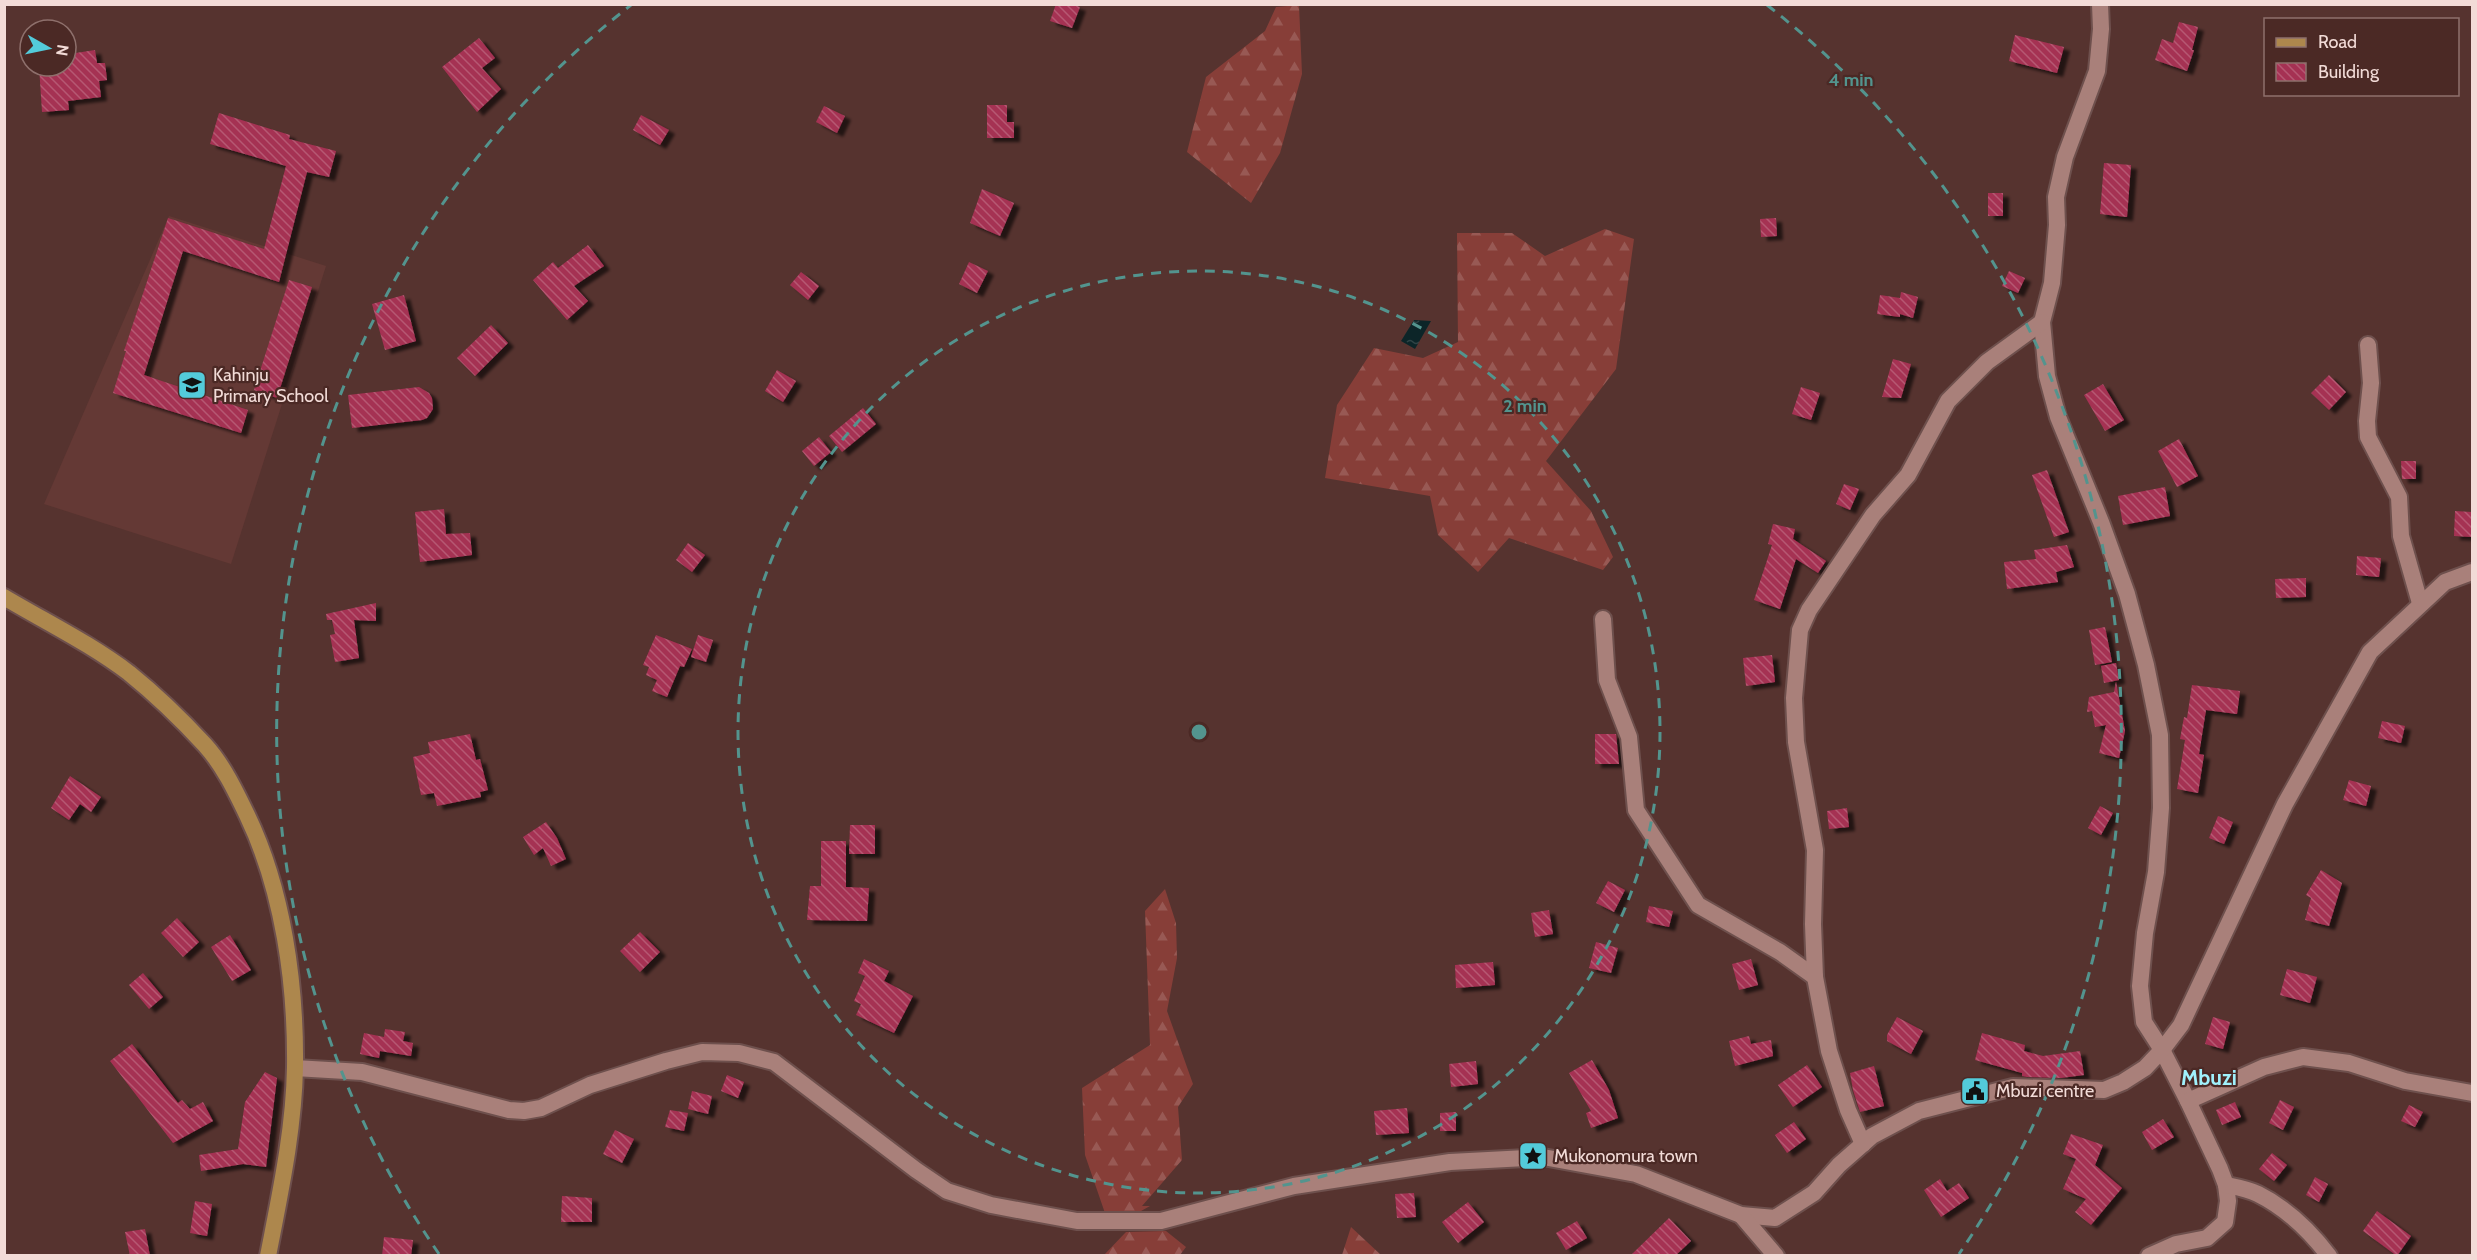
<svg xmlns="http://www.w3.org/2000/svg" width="2477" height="1260" font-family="Cabin,sans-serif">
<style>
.built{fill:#643935}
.forest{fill:url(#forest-firs)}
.water{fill:url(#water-ripples)}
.building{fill:url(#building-back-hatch);filter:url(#shadow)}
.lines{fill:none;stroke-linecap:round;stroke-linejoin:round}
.minor-casing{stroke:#6e504d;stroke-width:20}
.primary-casing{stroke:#6e504d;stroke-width:20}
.minor{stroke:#a9807a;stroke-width:16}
.primary{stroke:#ad874d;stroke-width:16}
.ring{fill:none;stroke:#53948e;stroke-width:3;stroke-dasharray:10 8}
.labels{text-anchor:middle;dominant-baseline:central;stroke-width:4.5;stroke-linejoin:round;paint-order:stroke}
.poi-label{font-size:18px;fill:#f2dbd7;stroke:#4b2925;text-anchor:start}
.quarter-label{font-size:21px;font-weight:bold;fill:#a0f1fc;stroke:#4b2925}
.centre{fill:#53948e;stroke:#4b2925;stroke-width:3}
.ring-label{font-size:18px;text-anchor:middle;font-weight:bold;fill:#53948e;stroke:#4b2925;stroke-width:4.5;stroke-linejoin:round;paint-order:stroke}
</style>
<defs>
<pattern id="forest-firs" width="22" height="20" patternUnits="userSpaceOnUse" patternTransform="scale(1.5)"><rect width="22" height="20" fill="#873e38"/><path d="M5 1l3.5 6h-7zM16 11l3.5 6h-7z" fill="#985954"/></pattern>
<pattern id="water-ripples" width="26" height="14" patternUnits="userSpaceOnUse" patternTransform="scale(1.5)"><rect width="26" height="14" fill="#0c2528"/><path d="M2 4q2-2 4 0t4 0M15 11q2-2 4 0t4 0" fill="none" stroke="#304446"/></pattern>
<pattern id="building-back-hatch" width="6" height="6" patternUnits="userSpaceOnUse" patternTransform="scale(1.5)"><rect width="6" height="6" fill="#a53153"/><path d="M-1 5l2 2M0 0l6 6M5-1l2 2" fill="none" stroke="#b65873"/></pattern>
<filter id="shadow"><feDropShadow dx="6" dy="4" stdDeviation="1.5" flood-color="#0009"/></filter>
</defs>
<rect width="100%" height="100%" fill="#56332f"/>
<polygon class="built" points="169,216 326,266 231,564 44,504"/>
<g class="forest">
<polygon points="1299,5 1302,74 1280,153 1251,203 1187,152 1206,77 1265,31 1276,7"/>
<polygon points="1605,229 1634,239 1616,369 1546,461 1591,511 1613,557 1603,570 1509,538 1478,572 1438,535 1430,496 1325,478 1337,405 1374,348 1423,358 1458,342 1457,233 1512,233 1545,256"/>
<polygon points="1165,889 1176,923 1177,958 1167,1011 1193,1084 1178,1107 1182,1160 1142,1206 1150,1206 1132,1216 1106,1216 1085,1155 1082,1088 1150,1045 1145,911"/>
<polygon points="1351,1227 1381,1255 1342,1255"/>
<polygon points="1166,1231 1186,1247 1180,1255 1104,1255 1126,1232"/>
</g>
<polygon class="water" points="1414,320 1431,321 1415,349 1401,341"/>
<g class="building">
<polygon points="1056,4 1071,4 1080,7 1072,28 1050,21"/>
<polygon points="2179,22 2198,27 2192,50 2194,50 2187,71 2155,60 2162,39 2173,43"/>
<polygon points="2015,35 2064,47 2057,73 2009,61"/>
<polygon points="479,38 495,58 482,68 501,89 477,112 442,67"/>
<polygon points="95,50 97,63 105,63 107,80 99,81 101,97 68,101 69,110 42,112 39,66 71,66 69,54"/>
<polygon points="987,105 1007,105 1007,122 1014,122 1014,138 987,138"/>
<polygon points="824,106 845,116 837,133 816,122"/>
<polygon points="219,113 290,135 289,139 336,151 329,177 307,172 279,282 183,251 144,375 248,410 241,433 113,393 126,351 124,351 168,218 264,249 286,166 210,144"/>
<polygon points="641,115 669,130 660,145 633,130"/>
<polygon points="2104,163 2131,165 2127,217 2100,214"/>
<polygon points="982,189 1014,203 1000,236 970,223"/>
<rect x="1988" y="193" width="15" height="23"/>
<polygon points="1776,218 1777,236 1761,237 1760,219"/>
<polygon points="588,245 604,266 574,286 588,301 567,320 533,280 553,262 558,268"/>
<polygon points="969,262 988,271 977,293 959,284"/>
<polygon points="2009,271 2025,278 2018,293 2002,286"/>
<polygon points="801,272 819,286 808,300 790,285"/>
<polygon points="289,280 312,287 277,398 254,390"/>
<polygon points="1901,292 1918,297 1913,318 1900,314 1900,317 1877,314 1880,295 1900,298"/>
<polygon points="404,295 416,341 385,350 372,304"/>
<polygon points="491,325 508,343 475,376 457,358"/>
<polygon points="1893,359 1911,364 1901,398 1882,397"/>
<polygon points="777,370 796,381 783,402 765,391"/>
<polygon points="2329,375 2346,392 2329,410 2311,393"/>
<polygon points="2103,384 2124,420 2105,431 2084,395"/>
<polygon points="419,387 429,393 432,398 433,409 427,418 422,420 352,428 348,395"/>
<polygon points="1801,387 1820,393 1811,420 1792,414"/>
<polygon points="863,408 876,424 842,452 829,436"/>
<polygon points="819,437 831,452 814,466 802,451"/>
<polygon points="2179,439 2198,476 2177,487 2158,451"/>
<polygon points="2401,461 2416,461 2416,479 2402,479"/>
<polygon points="2047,470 2069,532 2054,537 2032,475"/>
<polygon points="1844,484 1859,489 1850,510 1836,504"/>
<polygon points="2165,487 2170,516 2123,525 2118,496"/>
<polygon points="444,509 446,534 470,533 472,555 420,562 415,512"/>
<polygon points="2455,511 2472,512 2472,537 2454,536"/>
<polygon points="1773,524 1795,529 1793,539 1826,561 1818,573 1796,559 1780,609 1754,600 1772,545 1768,544"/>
<polygon points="688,543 705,555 692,572 676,560"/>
<polygon points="2067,545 2074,567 2056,572 2058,582 2007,589 2004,562 2036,559 2034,550"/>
<polygon points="2357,556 2381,558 2379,577 2356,575"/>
<polygon points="2306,578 2306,597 2276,598 2275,579"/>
<polygon points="376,603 376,621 354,620 359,658 335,662 330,635 335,634 332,620 327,620 326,614"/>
<polygon points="2105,627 2112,662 2095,665 2089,630"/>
<polygon points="656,635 692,649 684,667 680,666 667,697 652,691 657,680 646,675 649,667 643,665"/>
<polygon points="698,635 713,640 706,662 691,657"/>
<polygon points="1772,655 1775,682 1746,686 1743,658"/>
<polygon points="2116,663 2119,680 2104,683 2101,666"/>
<polygon points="2116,682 2125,731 2119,758 2099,753 2106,725 2095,727 2092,711 2087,712 2089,697 2114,692"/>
<polygon points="2192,685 2240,691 2237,714 2206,710 2199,754 2204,755 2198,793 2177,789 2185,740 2180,739 2184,717 2187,718"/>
<polygon points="2382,721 2405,726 2401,743 2378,738"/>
<polygon points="470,734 476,760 480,759 488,790 480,792 481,797 437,806 434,793 421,795 413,757 430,753 428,742"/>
<polygon points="1595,734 1616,734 1619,764 1595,764"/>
<polygon points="70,776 101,797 91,812 80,804 69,820 51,808"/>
<polygon points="2349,780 2371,786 2366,806 2343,800"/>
<polygon points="2100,806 2113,813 2101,835 2088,828"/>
<polygon points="1847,808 1849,827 1829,829 1827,811"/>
<polygon points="2218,816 2233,822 2224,844 2209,838"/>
<polygon points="546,822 557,838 566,859 551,866 543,848 534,855 523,837"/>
<polygon points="850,825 875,825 875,854 849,854"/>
<polygon points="821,841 846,841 846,887 869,888 867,921 807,920 810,886 821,886"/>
<polygon points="2321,870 2342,883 2329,926 2305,920 2311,898 2306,895"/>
<polygon points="1608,881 1625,890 1614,912 1596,903"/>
<polygon points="1649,906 1673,911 1669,927 1646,922"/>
<polygon points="1549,910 1553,934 1535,937 1531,913"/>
<polygon points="177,918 199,942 183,957 161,933"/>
<polygon points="640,932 660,952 640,972 620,951"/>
<polygon points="230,935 251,970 232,981 211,947"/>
<polygon points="1596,942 1618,948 1611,973 1589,968"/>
<polygon points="864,959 889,971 884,981 913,996 894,1033 856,1015 861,1004 854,1001 865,976 858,973"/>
<polygon points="1751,959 1758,985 1739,990 1732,964"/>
<polygon points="1493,962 1495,985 1456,988 1455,965"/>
<polygon points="2287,969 2317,977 2310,1003 2280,995"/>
<polygon points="143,973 163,997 149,1009 129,985"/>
<polygon points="1897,1017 1923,1031 1911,1054 1887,1041 1887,1035"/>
<polygon points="2213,1017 2230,1022 2223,1049 2205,1044"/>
<polygon points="385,1029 405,1032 403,1041 413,1043 411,1056 380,1051 379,1058 360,1054 364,1033 384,1037"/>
<polygon points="1982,1033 2025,1045 2024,1051 2043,1056 2080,1051 2084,1075 2061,1078 2027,1077 2022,1076 2022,1073 1975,1060"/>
<polygon points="1749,1036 1751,1044 1771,1040 1773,1056 1735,1066 1729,1041"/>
<polygon points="132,1044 178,1103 182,1100 190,1109 203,1102 213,1121 173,1143 110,1061"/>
<polygon points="1592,1060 1609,1090 1618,1118 1591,1128 1586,1113 1591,1111 1569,1073"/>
<polygon points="1476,1061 1478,1084 1451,1087 1449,1064"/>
<polygon points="1807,1065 1822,1087 1793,1107 1778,1085"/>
<polygon points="1874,1066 1884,1106 1860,1112 1853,1090 1850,1073"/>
<polygon points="265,1072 277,1078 266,1167 243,1164 201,1171 199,1155 238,1149 245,1102"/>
<polygon points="727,1075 744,1082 738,1098 721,1091"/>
<polygon points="692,1091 712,1096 708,1114 688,1109"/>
<polygon points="2280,1100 2294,1107 2283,1130 2269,1123"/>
<polygon points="2235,1102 2241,1117 2222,1125 2216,1110"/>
<polygon points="2409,1105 2423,1112 2415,1127 2401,1121"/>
<polygon points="1407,1108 1409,1133 1376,1135 1374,1111"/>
<polygon points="670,1110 688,1113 684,1131 665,1127"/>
<polygon points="1456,1112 1456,1131 1440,1131 1440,1113"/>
<polygon points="2163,1119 2174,1137 2152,1150 2142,1132"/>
<polygon points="1794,1122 1806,1139 1787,1153 1775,1135"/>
<polygon points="615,1130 634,1139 622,1163 603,1154"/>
<polygon points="2071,1134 2103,1145 2095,1165 2122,1188 2091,1225 2075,1212 2086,1199 2063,1189 2076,1159 2063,1154"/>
<polygon points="2272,1153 2287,1165 2274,1181 2259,1169"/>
<polygon points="2315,1177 2328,1184 2319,1202 2306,1195"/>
<polygon points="1940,1179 1947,1191 1959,1183 1969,1198 1941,1217 1924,1190"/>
<polygon points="1414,1193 1416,1217 1397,1218 1395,1194"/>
<polygon points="562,1196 592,1198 592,1222 561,1222"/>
<polygon points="195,1201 212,1204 207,1236 190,1233"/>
<polygon points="1468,1202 1484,1222 1458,1243 1442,1222"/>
<polygon points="2377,1211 2411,1236 2397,1256 2363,1231"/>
<polygon points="1669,1218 1691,1241 1675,1256 1630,1256"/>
<polygon points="1577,1221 1587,1238 1566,1250 1556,1233"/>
<polygon points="145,1229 150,1256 130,1256 125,1232"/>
<polygon points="384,1237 413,1240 411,1256 382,1256"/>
</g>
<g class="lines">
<g class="minor-casing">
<g id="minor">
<polyline points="2100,4 2101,29 2097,71 2065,157 2056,197 2057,225 2052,283 2042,322 2047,376 2058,417 2101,522 2127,594 2146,665 2160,735 2161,808 2156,872 2145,933 2140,986 2144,1022 2162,1050 2188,1101 2220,1169 2226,1185 2228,1201 2225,1222 2207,1238 2176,1244 2149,1256"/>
<polyline points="2368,345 2371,383 2367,421 2368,437 2399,497 2401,536 2420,603"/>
<polyline points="1603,619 1607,680 1629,737 1636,810 1698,905 1780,952 1815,977"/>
<polyline points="295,1068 362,1072 509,1110 524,1111 541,1108 590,1085 666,1061 702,1052 739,1053 774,1062 916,1170 947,1191 991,1205 1077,1221 1161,1221 1294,1186 1450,1162 1543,1157 1636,1174 1741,1215 1775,1218 1814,1193 1839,1165 1872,1136 1919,1111 2013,1087 2104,1090 2123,1082 2145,1068 2162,1050 2181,1025 2285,804 2370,652 2445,582 2472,572"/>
<polyline points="2188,1101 2264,1067 2303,1057 2349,1063 2405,1081 2472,1093"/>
<polyline points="1863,1144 1848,1110 1829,1051 1815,977 1813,924 1815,850 1796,742 1794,698 1800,630 1809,610 1873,515 1908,475 1948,401 1987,362 2042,322"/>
<path d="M2226,1185c10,2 22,4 32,9 28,14 52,37 71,62"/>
<polyline points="1741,1215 1776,1256"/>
</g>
</g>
<g class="primary-casing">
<path id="primary" d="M4,597c42,25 87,47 125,76 26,21 53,47 76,72 18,20 30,45 42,70 36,75 49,168 48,252 -1,63 -15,127 -27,189"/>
</g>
<use href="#minor" class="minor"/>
<use href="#primary" class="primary"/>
</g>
<g class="ring">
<circle cx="1199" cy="732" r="461"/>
<path d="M439 1254A922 922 0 0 1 631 5M1767 5A922 922 0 0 1 1959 1254"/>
</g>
<defs>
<g id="school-square" transform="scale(1.5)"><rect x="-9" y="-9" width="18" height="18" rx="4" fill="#53cbda" stroke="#4b2925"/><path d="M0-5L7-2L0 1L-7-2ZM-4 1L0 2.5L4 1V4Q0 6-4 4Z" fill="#111"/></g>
<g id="civic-square" transform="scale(1.5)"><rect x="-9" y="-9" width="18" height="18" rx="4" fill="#53cbda" stroke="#4b2925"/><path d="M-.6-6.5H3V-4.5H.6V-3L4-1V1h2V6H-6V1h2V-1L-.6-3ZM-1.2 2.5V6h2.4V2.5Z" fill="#111"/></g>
<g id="sight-square" transform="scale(1.5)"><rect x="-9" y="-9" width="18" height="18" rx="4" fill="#53cbda" stroke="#4b2925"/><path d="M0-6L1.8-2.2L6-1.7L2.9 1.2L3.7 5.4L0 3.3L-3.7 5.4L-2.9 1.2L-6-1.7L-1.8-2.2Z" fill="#111"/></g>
</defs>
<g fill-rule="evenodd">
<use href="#school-square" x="192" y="385"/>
<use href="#civic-square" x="1975" y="1091"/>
<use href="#sight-square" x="1533" y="1156"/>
</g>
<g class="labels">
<g class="poi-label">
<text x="213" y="375">Kahinju<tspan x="213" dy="21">Primary School</tspan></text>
<text x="1996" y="1091">Mbuzi centre</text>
<text x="1554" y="1156">Mukonomura town</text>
</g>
<g class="quarter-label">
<text x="2209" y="1077">Mbuzi</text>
</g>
</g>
<circle cx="1199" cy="732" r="9" class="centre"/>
<g class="ring-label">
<text x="1851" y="86">4 min</text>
<text x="1525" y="412">2 min</text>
</g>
<rect width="2477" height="1260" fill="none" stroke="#f2dbd7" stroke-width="12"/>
<rect x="2264" y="18" width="195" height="78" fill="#4b2925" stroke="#8e706c" stroke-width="1.5"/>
<rect x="2276" y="38" width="30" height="9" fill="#ad874d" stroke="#8e706c" stroke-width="1.5"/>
<text x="2318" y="48" font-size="18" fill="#f2dbd7">Road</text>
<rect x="2276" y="63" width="30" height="18" fill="url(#building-back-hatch)" stroke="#8e706c" stroke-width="1.5"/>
<text x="2318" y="78" font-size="18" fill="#f2dbd7">Building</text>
<g transform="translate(48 48) rotate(99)"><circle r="28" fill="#4b2925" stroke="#8e706c" stroke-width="1.5"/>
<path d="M0-4.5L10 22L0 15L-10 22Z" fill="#53cbda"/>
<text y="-9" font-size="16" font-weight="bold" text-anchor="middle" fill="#f2dbd7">N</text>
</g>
</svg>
